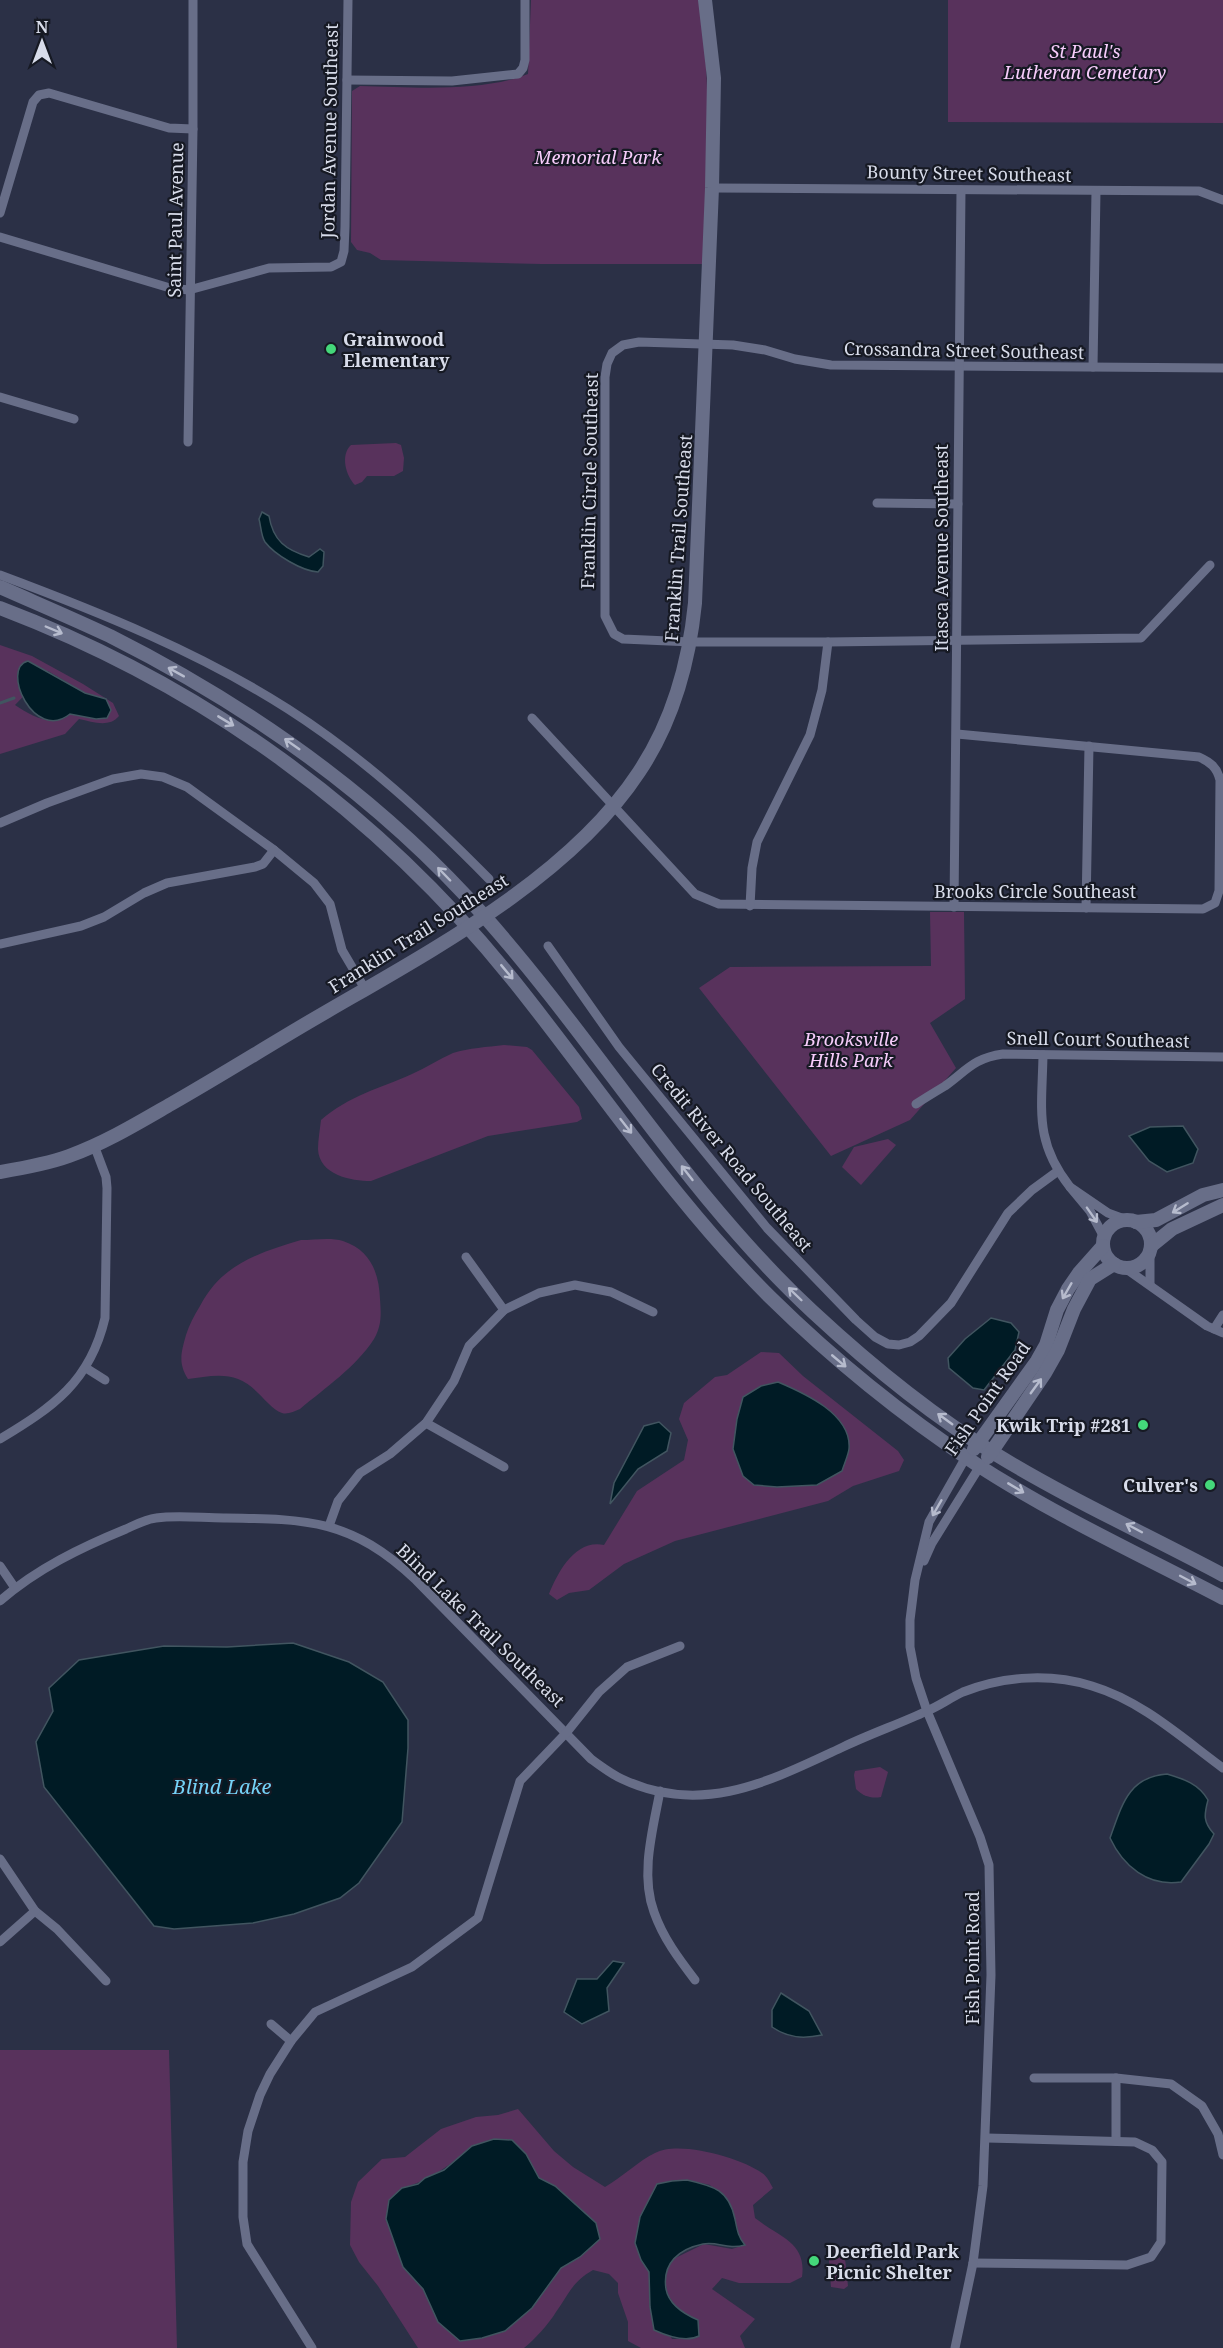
<svg xmlns="http://www.w3.org/2000/svg" width="1223" height="2348" font-family="'Noto Serif',serif">
<style>
.green{fill:#58325c;fill-rule:evenodd}
.water{fill:#001b25;stroke:#415560;stroke-width:1.5}
.lines{fill:none;stroke-linecap:round;stroke-linejoin:round}
.stream{stroke:#415560;stroke-width:3}
.street{stroke:#686e88;stroke-width:9}
.secondary{stroke:#686e88;stroke-width:14}
.oneway{stroke:#b6bbcd}
.poi-dot{fill:#44d77a;stroke:#161923;stroke-width:2}
.labels{text-anchor:middle;dominant-baseline:central;stroke-width:4.5;stroke-linejoin:round;paint-order:stroke}
.park-label{font-size:18px;font-style:italic;fill:#f7ccfb;stroke:#161923}
.street-label{font-size:18px;fill:#d8dcea;stroke:#161923}
.poi-label{font-size:18px;font-weight:bold;fill:#d8dcea;stroke:#161923;text-anchor:start}
.water-label{font-size:20px;font-style:italic;fill:#74d2f7;stroke:#161923}
</style>
<rect width="100%" height="100%" fill="#2b3046"/>
<g class="green">
<path d="M531,0h169c12,88 7,176 4,264h-162l-161,-4 -11,-7 -13,-3 -6,-8 1,-151 8,-5c50,1 121,7 168,-12z"/>
<polygon points="948,0 1223,0 1223,123 948,122"/>
<path d="M396,443l5,2 3,13 -1,13 -9,5h-27l-5,6 -7,3c-9,-9 -15,-30 -4,-40z"/>
<path d="M0,645l32,11 51,28 30,19 6,13c-10,12 -26,6 -40,3l-14,15 -65,20zM48,671l37,22 21,6 1,19 -10,1 -27,-5c-17,14 -39,2 -55,-9z"/>
<polygon points="930,912 964,912 965,999 930,1023 956,1068 910,1120 831,1156 699,988 730,967 931,966"/>
<path d="M504,1045l23,2 5,3 47,57 3,12 -5,3 -89,14 -117,45c-20,0 -52,-6 -53,-32 0,-9 2,-20 3,-29 29,-25 58,-31 91,-46 14,-6 27,-15 41,-21 16,-5 34,-6 51,-8z"/>
<polygon points="888,1139 896,1145 861,1185 842,1167 854,1147"/>
<path d="M301,1240c13,0 30,-3 42,1 27,9 36,31 37,58 1,15 2,26 -6,40 -18,28 -49,49 -74,70 -6,2 -12,6 -18,4 -14,-5 -25,-27 -44,-34 -15,-6 -34,-2 -50,0 -10,-16 -7,-26 -2,-44 3,-10 8,-19 14,-29 22,-42 58,-53 101,-66z"/>
<path d="M761,1352l18,1 24,23 95,75 6,9 -5,11 -46,15 -25,15 -153,40 -51,23 -35,26 -20,3 -12,7 -8,-6c9,-22 26,-55 55,-49l33,-54 47,-31 4,-20 -9,-21 5,-16 31,-26 12,-2z"/>
<path d="M880,1767l8,5 -7,25c-10,2 -18,-1 -25,-8l-2,-14 1,-4z"/>
<polygon points="169,2050 177,2348 0,2348 0,2050"/>
<path d="M518,2109l36,42 19,16 32,20c17,-10 35,-27 50,-34 24,-13 86,5 107,20 5,3 8,10 11,15l-20,17 2,13c24,19 52,24 47,59l-12,6h-51l-17,-5 -10,11 43,30 -15,17 5,12h-104l-13,-7v-19l-10,-29v-10l-9,-9 -16,-4c-21,12 -24,24 -37,42 -8,13 -21,27 -32,36h-106l-40,-62 -19,-24 -9,-17 1,-43 7,-20 24,-23 23,-2 36,-28 35,-12 22,-2zM472,2146l54,8 13,24 16,8 25,71 -19,11 -13,19 -116,22 -9,-20 -20,-22 -1,-79c27,-7 49,-23 70,-42zM687,2180l23,5 27,41 2,11 5,8 -12,4 -28,-5 -33,16c-13,29 -1,48 27,60l-4,19h-22l-22,-32 -1,-35 23,-91z"/>
<polygon points="828,2249 844,2249 848,2286 844,2289 831,2287"/>
</g>
<g class="water">
<path d="M262,512l7,4c4,25 17,34 40,41l11,-8 4,3 -1,14 -5,6c-16,-1 -43,-17 -53,-30 -4,-6 -4,-16 -6,-23z"/>
<path d="M28,661l57,32 21,6 5,11 -4,8 -11,1 -26,-5c-36,29 -70,-46 -42,-53z"/>
<polygon points="1183,1126 1198,1149 1193,1163 1167,1172 1149,1161 1129,1136 1150,1127"/>
<polygon points="991,1318 1011,1323 1019,1332 1015,1350 984,1390 973,1388 949,1368 948,1358 965,1339"/>
<path d="M778,1382c26,11 74,32 71,67 -1,7 -5,15 -7,22l-25,14 -40,2 -23,-2 -11,-9 -10,-27 4,-30 6,-22 18,-11z"/>
<polygon points="659,1422 671,1433 667,1451 638,1469 610,1504 614,1483 644,1426"/>
<polygon points="293,1643 349,1662 383,1682 408,1720 408,1748 402,1822 359,1883 340,1898 294,1914 253,1923 174,1929 154,1926 44,1787 36,1742 53,1711 49,1688 79,1660 164,1646 227,1647"/>
<path d="M1167,1774c17,5 32,10 41,26 -4,15 -5,22 6,34l-5,10 -28,38c-33,5 -58,-16 -71,-44 12,-33 18,-61 57,-64z"/>
<polygon points="613,1961 624,1963 607,1988 609,2011 582,2024 564,2012 577,1979 597,1979"/>
<path d="M781,1993l28,18 13,24c-19,4 -34,3 -50,-8v-17z"/>
<polygon points="494,2139 512,2140 526,2154 539,2178 555,2186 596,2223 600,2239 580,2257 561,2268 532,2308 505,2331 482,2338 460,2341 438,2322 423,2289 403,2267 386,2219 389,2200 402,2188 418,2184 425,2178 444,2170 472,2146"/>
<path d="M687,2180c27,6 42,10 48,39 2,10 3,18 10,26 -18,5 -27,-4 -42,-1 -24,5 -41,19 -37,45 3,16 18,25 32,31l1,16c-14,7 -32,0 -45,-6l-4,-23 -1,-35 -8,-12 -6,-17 5,-26 17,-33 15,-3z"/>
</g>
<g class="lines">
<polyline class="stream" points="0,703 14,698"/>
<g class="street">
<polyline points="347,80 452,81 518,74 523,68 525,60 525,0"/>
<polyline points="712,188 1199,191 1223,200"/>
<polyline points="0,213 33,102 39,95 49,93 169,128 193,129"/>
<polyline points="0,237 170,288 189,290 269,268 331,267 341,262 344,251 345,227 348,0"/>
<polyline points="1093,367 1096,191"/>
<polyline points="0,397 74,419"/>
<polyline points="188,442 193,129 193,0"/>
<polyline points="877,503 958,504"/>
<polyline points="1210,565 1141,638 828,642 691,642 623,639 614,634 605,616 605,377 607,364 612,353 623,345 639,342 733,345 765,350 795,359 831,365 1223,368"/>
<path d="M0,575c99,37 199,77 288,134 75,48 139,107 201,170"/>
<path d="M532,718l163,176 24,10 484,5 12,-6 4,-12 1,-111c-3,-13 -10,-18 -21,-23l-242,-23"/>
<polyline points="0,823 47,803 113,779 141,774 163,777 187,787 274,850 314,883 330,904 342,950 365,989"/>
<polyline points="750,906 752,868 757,842 810,735 822,690 828,642"/>
<polyline points="954,907 961,190"/>
<polyline points="1086,908 1089,746"/>
<polyline points="0,944 81,926 104,917 144,893 167,883 255,867 263,864 274,850"/>
<polyline points="548,946 619,1047 767,1228 856,1320 875,1337 888,1344 899,1345 910,1342 919,1336 951,1303 1008,1213 1032,1190 1058,1171"/>
<path d="M1043,1055c-1,55 -9,86 27,132"/>
<path d="M916,1104c9,-6 19,-12 29,-18 22,-16 29,-28 58,-32l220,3"/>
<polyline points="1104,1237 1090,1211 1070,1187 1108,1213 1127,1220"/>
<polyline points="1150,1252 1150,1284"/>
<polyline points="466,1257 504,1310"/>
<polyline points="1125,1268 1207,1326 1223,1333"/>
<polyline points="1214,1329 1223,1315"/>
<polyline points="86,1368 105,1380"/>
<polyline points="426,1423 504,1467"/>
<path d="M0,1439c53,-32 90,-57 105,-121l2,-130 -1,-11 -12,-32"/>
<polyline points="329,1526 338,1501 360,1473 390,1454 426,1423 454,1381 469,1346 504,1310 539,1293 575,1285 611,1292 653,1312"/>
<polyline points="924,1561 932,1543 980,1466"/>
<polyline points="0,1566 15,1588"/>
<path d="M0,1601c36,-32 82,-54 126,-72 9,-4 20,-10 30,-11 22,-3 46,0 68,0 84,1 127,1 192,62l175,179c10,7 20,15 31,20 80,38 148,2 221,-32 27,-13 56,-23 84,-36 12,-5 23,-13 36,-19 41,-16 87,-19 129,-6 50,15 90,52 131,82"/>
<path d="M660,1791c-7,38 -20,83 -6,121 9,26 25,47 41,68"/>
<polyline points="0,1859 35,1911 57,1929 106,1981"/>
<polyline points="0,1942 35,1911"/>
<polyline points="271,2024 291,2041"/>
<polyline points="1034,2078 1116,2078 1171,2084 1202,2106 1218,2134 1223,2155"/>
<polyline points="1116,2078 1116,2141"/>
<polyline points="973,2263 1127,2265 1151,2257 1161,2242 1162,2162 1152,2150 1135,2142 986,2138"/>
<polyline points="312,2348 247,2244 243,2217 243,2162 248,2131 260,2095 270,2074 291,2041 315,2012 412,1967 478,1918 520,1781 567,1732 599,1692 627,1667 680,1646"/>
<polyline points="955,2348 973,2263 983,2186 991,1975 989,1865 980,1837 927,1711 916,1678 910,1647 910,1620 915,1580 929,1522 966,1457"/>
</g>
<g class="secondary">
<path d="M0,587c36,16 74,32 110,49 141,71 271,163 376,282 113,128 201,277 327,394 56,52 118,103 184,143 72,44 151,80 226,120"/>
<path d="M0,608c203,77 377,203 513,372 85,106 161,222 258,318 63,62 131,117 205,166 78,51 165,91 247,134"/>
<path d="M0,1172c24,-4 47,-8 69,-16 36,-13 69,-33 102,-52 42,-24 84,-50 126,-75 114,-68 268,-144 342,-257 34,-51 50,-109 56,-169l17,-415 2,-110 -9,-78"/>
<circle cx="1127" cy="1244" r="24"/>
<polyline points="1136,1222 1156,1220 1203,1195 1223,1190"/>
<polyline points="1151,1246 1172,1229 1223,1205"/>
<polyline points="974,1449 1037,1361 1046,1345 1057,1310 1068,1289 1079,1273 1103,1246"/>
<polyline points="988,1457 1045,1373 1058,1350 1074,1309 1090,1279 1114,1264"/>
</g>
</g>
<defs><path id="oneway-shaft" d="M-6 0H5M1.5-3L5.5 0L1.5 3" fill="none" stroke-width="1.6" stroke-linecap="round" stroke-linejoin="round" transform="scale(1.5)"/></defs>
<g class="oneway">
<use href="#oneway-shaft" transform="translate(54 630) rotate(23)"/>
<use href="#oneway-shaft" transform="translate(176 672) rotate(-151)"/>
<use href="#oneway-shaft" transform="translate(226 721) rotate(31)"/>
<use href="#oneway-shaft" transform="translate(292 744) rotate(-145)"/>
<use href="#oneway-shaft" transform="translate(444 874) rotate(-134)"/>
<use href="#oneway-shaft" transform="translate(507 972) rotate(50)"/>
<use href="#oneway-shaft" transform="translate(626 1126) rotate(52)"/>
<use href="#oneway-shaft" transform="translate(687 1173) rotate(-128)"/>
<use href="#oneway-shaft" transform="translate(1180 1208) rotate(148)"/>
<use href="#oneway-shaft" transform="translate(1092 1215) rotate(55)"/>
<use href="#oneway-shaft" transform="translate(1067 1291) rotate(120)"/>
<use href="#oneway-shaft" transform="translate(795 1294) rotate(-136)"/>
<use href="#oneway-shaft" transform="translate(839 1361) rotate(40)"/>
<use href="#oneway-shaft" transform="translate(1036 1386) rotate(-54)"/>
<use href="#oneway-shaft" transform="translate(945 1419) rotate(-144)"/>
<use href="#oneway-shaft" transform="translate(1016 1488) rotate(31)"/>
<use href="#oneway-shaft" transform="translate(937 1508) rotate(120)"/>
<use href="#oneway-shaft" transform="translate(1134 1528) rotate(-152)"/>
<use href="#oneway-shaft" transform="translate(1188 1580) rotate(28)"/>
</g>
<g class="poi-dot">
<circle cx="331" cy="349" r="6"/>
<circle cx="1143" cy="1425" r="6"/>
<circle cx="1210" cy="1485" r="6"/>
<circle cx="814" cy="2261" r="6"/>
</g>
<g class="labels">
<g class="park-label">
<text x="1085" y="51">St Paul's<tspan x="1085" dy="21">Lutheran Cemetary</tspan></text>
<text x="598" y="157">Memorial Park</text>
<text x="851" y="1039">Brooksville<tspan x="851" dy="21">Hills Park</tspan></text>
</g>
<g class="street-label">
<text transform="translate(329 131) rotate(-89)">Jordan Avenue Southeast</text>
<text transform="translate(969 173) rotate(1)">Bounty Street Southeast</text>
<text transform="translate(175 220) rotate(-89)">Saint Paul Avenue</text>
<text transform="translate(964 350) rotate(1)">Crossandra Street Southeast</text>
<text transform="translate(589 481) rotate(-89)">Franklin Circle Southeast</text>
<text transform="translate(678 538) rotate(-86)">Franklin Trail Southeast</text>
<text transform="translate(941 548) rotate(-90)">Itasca Avenue Southeast</text>
<text x="1035" y="891">Brooks Circle Southeast</text>
<text transform="translate(418 933) rotate(-32)">Franklin Trail Southeast</text>
<text transform="translate(1098 1039) rotate(1)">Snell Court Southeast</text>
<text transform="translate(732 1157) rotate(50)">Credit River Road Southeast</text>
<text transform="translate(987 1398) rotate(-55)">Fish Point Road</text>
<text transform="translate(481 1625) rotate(44)">Blind Lake Trail Southeast</text>
<text transform="translate(972 1958) rotate(-90)">Fish Point Road</text>
</g>
<g class="poi-label">
<text x="343" y="339">Grainwood<tspan x="343" dy="21">Elementary</tspan></text>
<text x="1131" y="1425" text-anchor="end">Kwik Trip #281</text>
<text x="1198" y="1485" text-anchor="end">Culver's</text>
<text x="826" y="2251">Deerfield Park<tspan x="826" dy="21">Picnic Shelter</tspan></text>
</g>
<g class="water-label">
<text x="222" y="1786">Blind Lake</text>
</g>
</g>
<g transform="translate(42 42)" stroke="#161923" stroke-width="4.5" paint-order="stroke">
<path d="M0-4.5L10 22L0 15L-10 22Z" fill="#d8dcea"/>
<text y="-9" font-size="16" font-weight="bold" text-anchor="middle" fill="#d8dcea">N</text>
</g>
</svg>
